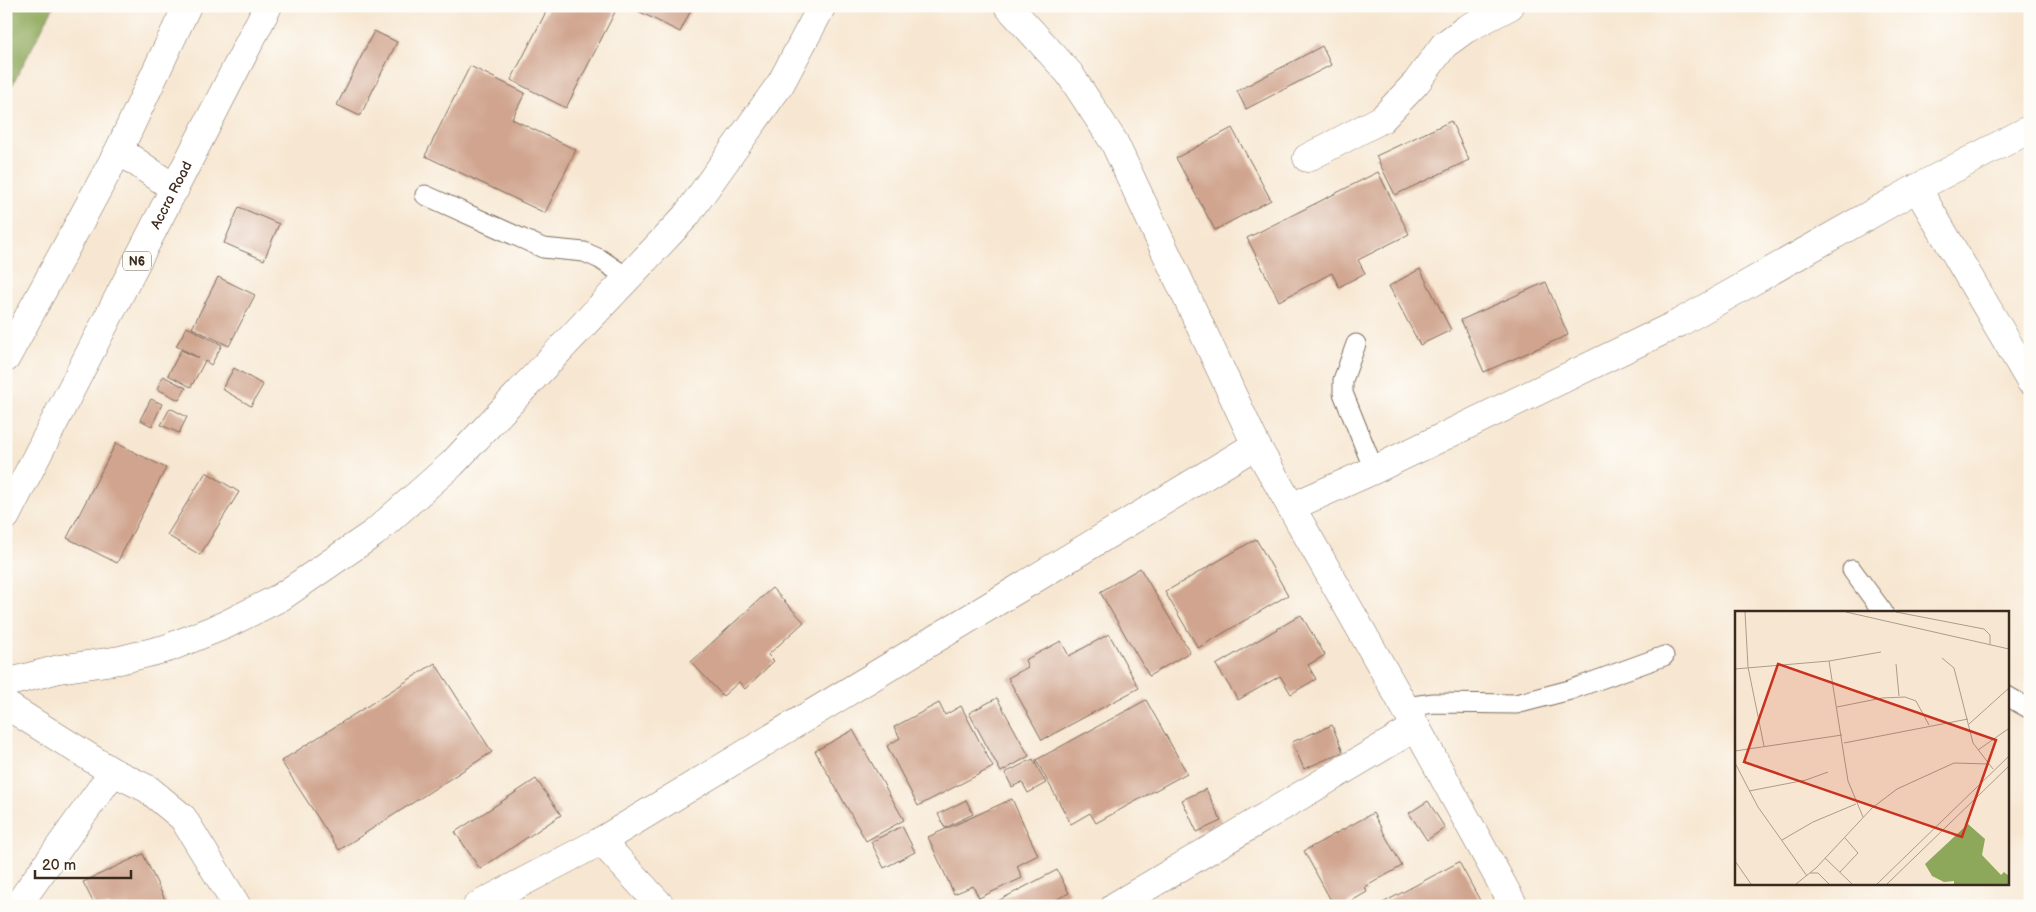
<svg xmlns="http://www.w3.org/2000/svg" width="2036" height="912" font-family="'Balsamiq Sans',sans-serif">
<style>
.forest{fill:#8da85a;stroke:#64693c}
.building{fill:#d0a48e}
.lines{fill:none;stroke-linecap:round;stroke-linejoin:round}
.service-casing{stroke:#7d6c5d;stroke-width:21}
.minor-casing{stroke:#7d6c5d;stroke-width:29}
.trunk-casing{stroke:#7d6c5d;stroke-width:29}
.service{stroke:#fff;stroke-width:19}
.minor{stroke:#fff;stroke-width:28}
.trunk{stroke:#fff;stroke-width:28}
.labels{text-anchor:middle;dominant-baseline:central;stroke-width:4;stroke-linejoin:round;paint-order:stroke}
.shield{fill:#fdfcf7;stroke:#75695f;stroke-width:1}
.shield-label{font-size:12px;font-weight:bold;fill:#3b2a1e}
.street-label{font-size:14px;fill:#3b2a1e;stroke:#fdfcf7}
.inset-road{fill:none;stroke:#ac9b8a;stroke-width:1}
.view{fill:#c8321e;fill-opacity:0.15;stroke:#c8321e;stroke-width:2.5}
.inset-edge{fill:none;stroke:#3b2a1e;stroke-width:2.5}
</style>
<rect width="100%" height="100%" fill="#fdfcf7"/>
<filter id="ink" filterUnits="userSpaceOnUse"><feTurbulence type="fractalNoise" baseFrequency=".02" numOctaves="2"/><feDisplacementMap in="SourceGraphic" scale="10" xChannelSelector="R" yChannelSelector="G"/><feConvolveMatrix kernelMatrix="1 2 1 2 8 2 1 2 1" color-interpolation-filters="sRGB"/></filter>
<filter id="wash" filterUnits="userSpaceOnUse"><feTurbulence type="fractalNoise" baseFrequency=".0096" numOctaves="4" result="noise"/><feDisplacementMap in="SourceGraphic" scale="20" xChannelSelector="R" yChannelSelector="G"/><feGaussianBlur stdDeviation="1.12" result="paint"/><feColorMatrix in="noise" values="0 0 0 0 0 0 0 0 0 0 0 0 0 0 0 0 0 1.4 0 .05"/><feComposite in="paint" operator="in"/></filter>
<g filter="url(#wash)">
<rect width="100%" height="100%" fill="#f7e7d2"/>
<polygon class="forest" points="6,6 54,6 6,97"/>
<g id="blocks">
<g class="building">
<polygon points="549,6 603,6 615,12 566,108 511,80"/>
<polygon points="638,6 693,6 680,32 636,10"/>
<polygon points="374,31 397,42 360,116 337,105"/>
<polygon points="1322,46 1331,65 1246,109 1237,91"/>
<polygon points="470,66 525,93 512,119 576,150 545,213 425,156"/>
<polygon points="1451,121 1469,160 1395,195 1376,156"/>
<polygon points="1232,128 1271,200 1215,230 1176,158"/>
<polygon points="1378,172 1409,234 1358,260 1365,273 1339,287 1332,273 1279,301 1247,238"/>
<polygon points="239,207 279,224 264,260 224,243"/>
<polygon points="1420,269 1451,330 1420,345 1389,286"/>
<polygon points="218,277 255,295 229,346 192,328"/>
<polygon points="1546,282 1568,335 1484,372 1461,320"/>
<polygon points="187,327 222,345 211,365 205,361 191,387 168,375 181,350 199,358 176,346"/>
<polygon points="234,368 263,385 251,406 222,389"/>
<polygon points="163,376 186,388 179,400 157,389"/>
<polygon points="151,399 162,404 152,426 140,420"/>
<polygon points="170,408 187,417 179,433 161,425"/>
<polygon points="116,443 166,468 117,563 67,538"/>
<polygon points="206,472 239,492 200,555 167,535"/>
<polygon points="1256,539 1288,595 1198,648 1165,592"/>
<polygon points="1140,568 1190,652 1149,676 1100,592"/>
<polygon points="772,588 804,622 768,655 774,661 745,689 739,682 723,696 691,662"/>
<polygon points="1301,615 1325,655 1308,665 1316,679 1291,694 1280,676 1238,700 1216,665"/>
<polygon points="1109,634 1139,688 1042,740 1008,678 1028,667 1025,660 1061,641 1069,656"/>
<polygon points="435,663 492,752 339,850 281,761"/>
<polygon points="997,698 1029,756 1001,772 969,713"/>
<polygon points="1146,700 1187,773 1096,823 1090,813 1071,824 1036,760"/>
<polygon points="939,703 945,715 961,706 993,767 918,806 887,746 900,738 894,727"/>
<polygon points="1332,725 1343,752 1304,769 1292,742"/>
<polygon points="853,730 904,820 866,841 815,751"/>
<polygon points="1033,759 1046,783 1028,793 1022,782 1012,787 1005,773"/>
<polygon points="536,779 561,815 480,869 455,832"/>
<polygon points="1206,789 1221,821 1197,832 1182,800"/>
<polygon points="1012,799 1038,855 1017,866 1022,878 979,898 973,886 954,894 928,837"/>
<polygon points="966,800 973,814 945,828 938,814"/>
<polygon points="1428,801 1445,828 1427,840 1409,813"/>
<polygon points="1373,813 1402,866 1365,887 1367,892 1343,906 1334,906 1304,851"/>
<polygon points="902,826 915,852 884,868 871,842"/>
<polygon points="143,854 168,906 95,906 83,882"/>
<polygon points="1459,862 1483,906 1377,906"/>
<polygon points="1057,870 1069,893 1044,906 993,906 992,904"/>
</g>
</g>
</g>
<g filter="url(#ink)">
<use href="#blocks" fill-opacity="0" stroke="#7d6c5d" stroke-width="1"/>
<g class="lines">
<g class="service-casing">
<g id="service">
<polyline points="425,195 543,248 584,252 600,259 628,278"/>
<polyline points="1356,344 1343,380 1343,393 1374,470"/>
<polyline points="1852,570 1883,612"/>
<polyline points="2007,696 2030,709"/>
<polyline points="1405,707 1434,703 1516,704 1570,690 1664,656"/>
</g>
</g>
<g class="minor-casing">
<g id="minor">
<polyline points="1008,6 1069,73 1114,142 1256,445 1416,727 1514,906"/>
<polyline points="1307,158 1382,119 1416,83 1444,45 1466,29 1510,6"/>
<polyline points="1917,188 2030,381"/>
<polyline points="1291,507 1374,470 1679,323 1917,188 2030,129"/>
<polyline points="6,683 59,669 120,660 168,648 225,625 281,597 374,533 452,464 686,216 781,83 822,6"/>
<polyline points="6,705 113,772 148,789 183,818 237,906"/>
<polyline points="601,841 661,906"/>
<polyline points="17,906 113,772"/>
<polyline points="477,906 601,841 1256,445"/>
<polyline points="1115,906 1416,727"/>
</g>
</g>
<g class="trunk-casing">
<g id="trunk">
<polyline points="119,150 175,189"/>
<polyline points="6,358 119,150 187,6"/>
<path id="s1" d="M6,516l262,-510"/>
</g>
</g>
<use href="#service" class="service"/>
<use href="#minor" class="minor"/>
<use href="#trunk" class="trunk"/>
</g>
</g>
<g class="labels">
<rect class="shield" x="123" y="251.5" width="28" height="19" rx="4"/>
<g class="shield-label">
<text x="137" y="261">N6</text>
</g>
<g class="street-label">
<text stroke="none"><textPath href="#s1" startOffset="361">Accra Road</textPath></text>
</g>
</g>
<g transform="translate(1735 611)">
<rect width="274" height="274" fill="#f7e7d2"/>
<path d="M233,213l17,15 -3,16 19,20 3,-3 5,4v8h-55v-3l-10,1 -12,-6 -7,-12z" fill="#8da85a"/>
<path class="inset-road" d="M10,1l3,55 16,79M111,1l163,37M161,1l88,17 6,6v10M207,47l12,10 19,75 20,26M94,50l19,120 15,36M161,53l3,32M0,58l94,-8 52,-9M102,96l45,-9 23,-1 11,4 13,24M234,113l40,-36M109,132l124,-24M243,139l30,-21M0,140l107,-16M0,152l23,44 49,69M14,180l57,-11 22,-8M47,229l31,-18 43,-18M90,247l27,26M0,250l16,23M105,261l18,-19 -13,-15M75,262h8l11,11M61,273l20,-16 56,-60 25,-19 57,-26 35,1M142,273l132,-128M152,273l122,-118"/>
<path class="view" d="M43,53l218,76 -34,97 -218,-75z"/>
<rect width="274" height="274" class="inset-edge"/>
</g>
<rect width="2036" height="912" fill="none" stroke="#fdfcf7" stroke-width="25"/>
<path d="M35 870v8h96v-8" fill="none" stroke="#3b2a1e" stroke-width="2.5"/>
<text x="42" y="870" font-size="15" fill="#3b2a1e" stroke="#fdfcf7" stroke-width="4" paint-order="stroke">20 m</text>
</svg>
